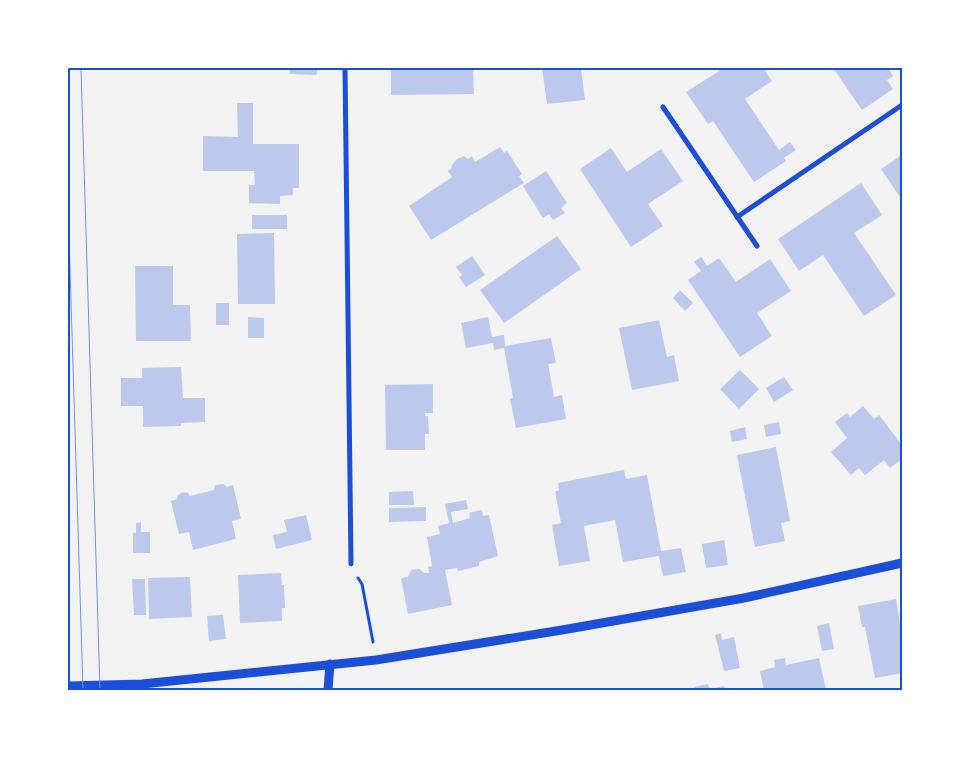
<svg xmlns="http://www.w3.org/2000/svg" width="970" height="758" font-family="'Space Grotesk',sans-serif">
<style>
.building{fill:#bdc9ec}
.lines{fill:none;stroke-linecap:round;stroke-linejoin:round}
.path{stroke:#1d4ed8;stroke-width:3}
.minor{stroke:#1d4ed8;stroke-width:5}
.tertiary{stroke:#1d4ed8;stroke-width:9}
.tram{stroke:#7290e2;stroke-width:1}
.neatline{fill:none;stroke:#1d4ed8;stroke-width:2}
</style>
<rect width="100%" height="100%" fill="#f2f2f2"/>
<g class="building">
<polygon points="290,68 317,68 317,75 290,74"/>
<polygon points="391,68 473,68 474,94 391,95"/>
<polygon points="542,68 581,68 585,100 547,104"/>
<polygon points="724,68 763,68 772,81 745,99 779,150 790,142 796,150 784,158 786,161 754,182 713,121 708,124 686,92"/>
<polygon points="833,68 888,68 893,76 887,80 893,89 862,110"/>
<polygon points="237,103 253,103 253,144 299,144 299,188 293,188 293,195 280,196 280,204 249,203 249,185 255,185 254,171 203,171 203,136 238,137"/>
<polygon points="500,147 504,153 507,151 522,174 519,176 524,183 431,240 409,206 452,177 448,171 451,169 452,165 457,159 464,156 468,159 472,156 475,162"/>
<polygon points="611,148 627,172 661,149 683,181 648,204 663,226 631,247 580,169"/>
<polygon points="902,155 902,200 881,169"/>
<polygon points="546,171 567,203 561,208 565,213 553,220 549,214 543,218 523,186"/>
<polygon points="861,183 882,215 854,233 896,295 864,316 823,255 799,271 778,239"/>
<rect x="252" y="215" width="35" height="14"/>
<polygon points="274,233 275,304 238,304 237,234"/>
<polygon points="557,236 581,269 504,323 480,290"/>
<polygon points="472,256 485,275 466,287 459,277 462,275 456,267"/>
<polygon points="701,257 707,266 719,258 736,282 770,259 791,291 757,313 772,336 740,357 688,280 701,271 694,262"/>
<polygon points="135,266 173,266 173,305 190,305 191,341 136,341"/>
<polygon points="680,290 693,303 685,311 673,298"/>
<rect x="216" y="303" width="13" height="22"/>
<polygon points="248,317 264,318 264,338 248,338"/>
<polygon points="488,317 492,337 504,335 505,346 551,338 556,363 548,364 554,397 562,395 566,419 516,428 510,399 513,398 504,348 494,350 493,343 466,348 461,323"/>
<polygon points="659,320 667,357 674,355 679,381 632,390 619,328"/>
<polygon points="181,367 183,398 205,398 205,422 181,423 181,426 143,427 143,406 121,406 121,378 142,378 142,368"/>
<polygon points="740,370 759,389 739,409 720,389"/>
<polygon points="784,377 793,390 774,402 766,388"/>
<polygon points="433,384 433,413 425,413 425,416 428,416 429,434 425,434 425,450 386,450 385,385"/>
<polygon points="863,406 874,419 879,415 901,444 902,443 902,459 890,468 884,460 865,475 859,468 851,475 831,452 847,438 835,422 847,413 850,417"/>
<polygon points="779,422 781,434 766,437 764,425"/>
<polygon points="745,427 747,439 732,442 730,431"/>
<polygon points="776,447 790,521 781,523 785,541 755,547 737,455"/>
<polygon points="624,470 626,479 647,475 661,551 681,548 686,572 663,576 659,556 623,562 615,520 584,526 590,561 559,566 552,525 561,523 555,491 559,491 558,483"/>
<polygon points="223,484 227,487 233,485 241,519 232,521 236,539 193,550 189,532 179,534 171,501 177,499 178,495 183,492 188,493 190,496 214,490 215,485"/>
<polygon points="413,491 414,505 389,505 389,492"/>
<polygon points="466,500 468,509 451,512 453,523 470,518 469,513 482,510 483,516 489,515 498,556 479,562 479,566 458,571 457,568 445,570 452,605 408,614 401,578 408,577 411,570 419,569 424,573 429,573 428,567 432,566 427,537 440,534 438,526 449,523 445,504"/>
<polygon points="426,507 426,521 389,522 389,508"/>
<polygon points="306,515 312,540 276,549 273,535 287,532 284,520"/>
<polygon points="141,522 141,532 150,532 150,553 133,553 133,533 136,533 136,523"/>
<polygon points="724,540 728,565 706,568 702,544"/>
<polygon points="281,573 282,585 284,585 285,608 282,608 282,621 240,623 238,575"/>
<polygon points="190,577 192,617 149,619 148,578"/>
<polygon points="132,579 145,579 146,615 134,615"/>
<polygon points="896,599 902,633 902,673 875,678 865,627 862,627 858,606"/>
<polygon points="223,615 226,639 209,641 207,616"/>
<polygon points="829,623 834,649 822,651 817,626"/>
<polygon points="721,633 722,640 734,637 740,668 724,671 715,635"/>
<polygon points="785,658 786,665 819,658 826,690 764,690 760,671 775,667 774,660"/>
<polygon points="708,684 710,689 724,686 725,690 694,690 694,687"/>
</g>
<g class="lines">
<polyline class="path" points="358,578 362,584 373,642"/>
<g class="minor">
<polyline points="345,68 351,564"/>
<polyline points="663,107 757,246"/>
<polyline points="737,217 902,105"/>
</g>
<g class="tertiary">
<polyline points="68,686 142,684 376,660 562,630 744,598 902,563"/>
<polyline points="328,690 330,664"/>
</g>
<g class="tram">
<polyline points="81,68 100,690"/>
<polyline points="68,203 83,690"/>
</g>
</g>
<rect width="970" height="758" fill="none" stroke="#ffffff" stroke-width="138"/>
<rect x="69" y="69" width="832" height="620" class="neatline"/>
</svg>
